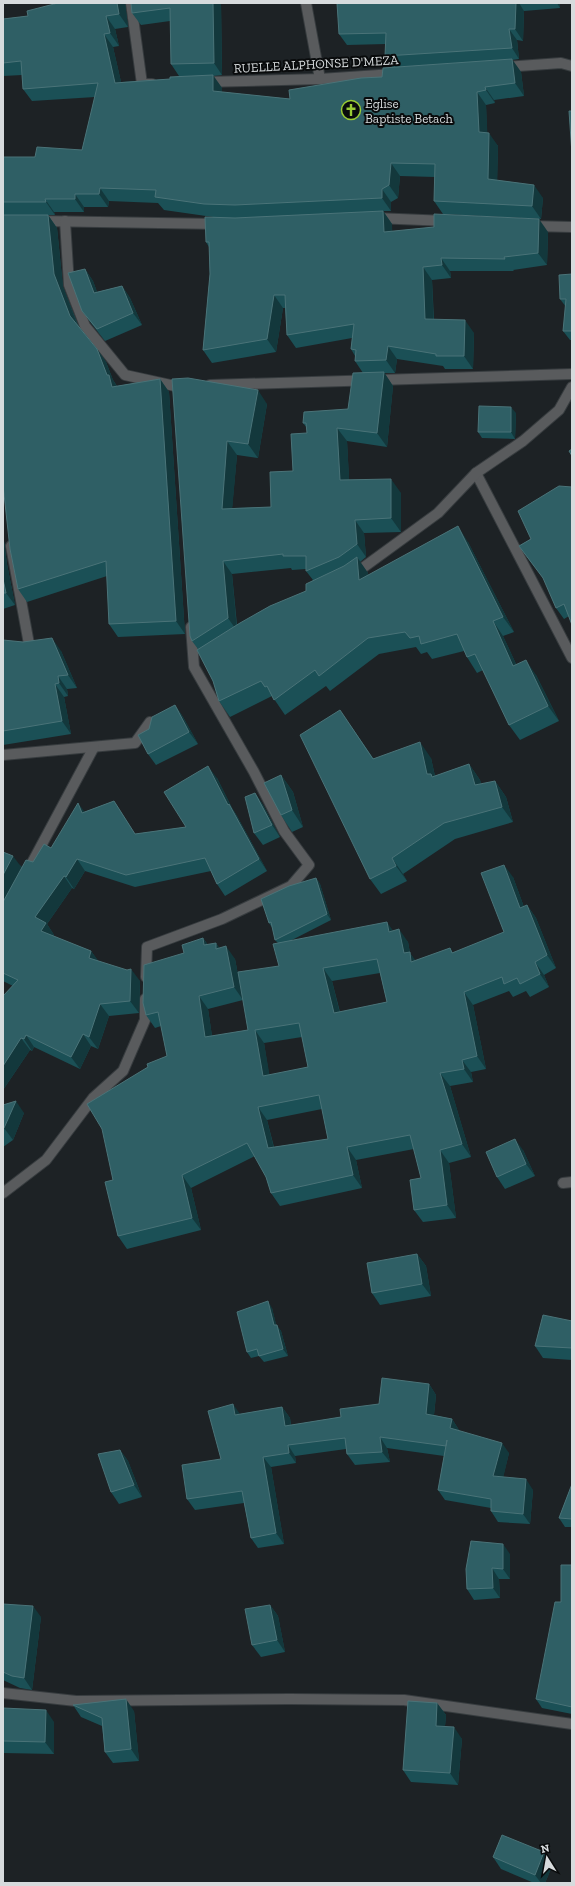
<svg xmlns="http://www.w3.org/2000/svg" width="575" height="1886" font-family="'Zilla Slab',serif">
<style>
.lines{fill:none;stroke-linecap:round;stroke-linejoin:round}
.street-casing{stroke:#373c3f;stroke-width:12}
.street{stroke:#595b5d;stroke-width:10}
.wall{fill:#1b5056;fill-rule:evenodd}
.shaded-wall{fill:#13383c}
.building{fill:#2f5f65;stroke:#4a7378;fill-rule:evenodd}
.labels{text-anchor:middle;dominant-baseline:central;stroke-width:4;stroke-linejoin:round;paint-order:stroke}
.street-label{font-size:13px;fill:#d7dbdd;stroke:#090b0c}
.poi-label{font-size:13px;fill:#d7dbdd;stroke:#090b0c;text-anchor:start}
</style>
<rect width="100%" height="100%" fill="#1d2225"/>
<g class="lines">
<g class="street-casing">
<g id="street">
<polyline points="131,3 142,84 152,84"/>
<polyline points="306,3 320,79"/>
<polyline points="504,67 561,63 572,66"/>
<polyline points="204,82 320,79 394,74"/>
<polyline points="375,218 447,221"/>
<polyline points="39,221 219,224"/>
<polyline points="65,221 69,285 85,326 125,375 175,386 186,385"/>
<polyline points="531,226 572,227"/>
<polyline points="210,385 572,374"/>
<polyline points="476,473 572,658"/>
<polyline points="11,546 29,644"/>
<polyline points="353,575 438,513 476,473 523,441 559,410 572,387"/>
<polyline points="3,755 135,743 150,722"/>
<polyline points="26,874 94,747"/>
<polyline points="146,977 147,947 222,919 291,886 309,865 284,831 254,772 194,667 191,627"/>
<polyline points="563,1183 572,1182"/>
<polyline points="3,1193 46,1160 93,1098 123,1071 145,1020 145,999"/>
<polyline points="3,1693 76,1701 290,1699 404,1700 572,1724"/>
</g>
</g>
<use href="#street" class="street"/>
</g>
<g class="wall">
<path d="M58,3h67l3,24 -13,2 4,17 -6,1 8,35 49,-3 9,-3 -8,-12 -1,-43 -29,4 -9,-12 -1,-10h90l1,72 -9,1 9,12v4l68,7 92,-22 10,-10 -7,-11 1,-12 -39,1 -8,-11 -2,-31h231l-8,1v4l-36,3 -1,30 -6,-1 2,19 -7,1 9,12 3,24 -30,4 1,3 -9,2 1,28 11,13 -1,35 46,17 -2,21 -98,-5 -9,-13 1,-24 -35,-1 -2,22 -7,4v9h-8l9,13v7l156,1 -1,33 -34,5 1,1h-64l1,7 -19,2 2,39 40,14 -1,36h-28l-2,-3 -46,-7 -2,14h-11l9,13 -6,61 -40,-6 2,39 52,13v39l-37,1 2,24 -6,5 8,11v2l100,-33 46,90 -11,4 13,28 20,11 23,46 -39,19 -11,-15 -26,-55 -6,3 -10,-16 -3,-6 -32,8 -5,-7 -6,2 -5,-7 -37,7 -49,37 -4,-5 -41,29 -13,-19 -42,21 -11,-16 -6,-20 -15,-32 -6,-8 -20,-262 95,25 -9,54 -21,-3 -5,53 39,-1 22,-36 14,-38v-5l-4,-5 45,-14 15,-36 -8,-12v-5l-4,-7 1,-11 -56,10 -9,-13 -2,-27h-2l-7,44 -64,11 -9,-13 7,-76 -1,-27 -3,-5 7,-25 -49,-7 -6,-7 -49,-2 -1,6h-24v5h-30l1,3h-52v-58h32l47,-7 13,-53 -63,4 -9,-12 -1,-14 -19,1v-57l25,-3zM291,568l1,2 14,-1v2l7,9 -7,11 -69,34 -5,-51z"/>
<polygon points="48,215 57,228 63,287 78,325 97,349 106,362 113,380 117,386 160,379 169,392 185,634 118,637 109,624 107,576 27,602 18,589"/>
<polygon points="85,269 93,281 97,292 122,286 130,298 142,325 105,341 91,323 82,311"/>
<polygon points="572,274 572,340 570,340 563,331 566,307 560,299"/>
<polygon points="516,413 515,439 482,438 478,432"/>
<polygon points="572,487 569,616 564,619 556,608 544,579 519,546 531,539"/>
<polygon points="3,533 7,564 15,605 3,609"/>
<polygon points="3,640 61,651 77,688 67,689 68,696 64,697 71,734 3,745"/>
<polygon points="175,705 183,717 198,744 156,765 148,754 149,729"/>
<polygon points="351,726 373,758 431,758 435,776 469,764 480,780 481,784 495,781 506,797 513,822 455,839 403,874 407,881 381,894 370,879"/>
<polygon points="281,775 293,792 303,827 292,832 281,815"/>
<polygon points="217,778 232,808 237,816 267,871 225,896 217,884 211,871 135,887 85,871 74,889 72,888 47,924 54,935 53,936 91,951 98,961 140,981 139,1013 109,1016 98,1049 91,1046 80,1069 34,1047 32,1051 30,1050 3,1090 3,996 13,986 3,981 3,852 22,867 33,862 51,848 84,812 114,801 135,834 186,827"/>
<polygon points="255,793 263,805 280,837 263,845 254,833"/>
<path d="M513,877l11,30 3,-2 9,13 20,50 -12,7 5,12 -19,10 -4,-6 -13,6 -4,-6 -36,14 13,64 -15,3 2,10 -23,4 21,71 -22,6 7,55 -33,4 -9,-12 7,-32 -7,-29 -58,11 6,28 -82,18 -9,-13 -5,-16 -11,-21 -64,32 10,42 -74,19 -9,-13 -5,-56 54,-124 -6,-30 -6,2 -9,-13 57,-77 5,7 8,-2 3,5 16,11 4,21 40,-14 -1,-23 -3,-3 -2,-11 -4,-6 47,-45 4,6 11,36 -41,21 103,-10 15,11 2,11 5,8 35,-13 3,5 51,-21zM380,973l7,29 -47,10 -8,-31zM243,1000l5,30 -36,6 -4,-27zM302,1037l6,30 -39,8 -5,-32zM322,1109l6,30 -54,8 -7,-27z"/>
<polygon points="3,1105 24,1113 13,1140 3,1147"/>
<polygon points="523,1150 535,1176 505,1189 497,1177"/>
<polygon points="417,1254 426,1266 431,1296 380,1305 372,1293"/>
<polygon points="272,1308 276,1325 281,1331 288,1356 264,1362 259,1356 251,1358 247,1352"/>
<polygon points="572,1321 572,1360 543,1358 535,1346"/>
<polygon points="429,1384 436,1395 434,1415 452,1419 459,1430 459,1431 509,1453 503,1477 533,1490 530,1524 498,1522 491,1511 491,1508 445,1500 438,1490 444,1456 387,1448 390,1462 355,1465 347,1454 346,1449 295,1456 296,1463 271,1467 284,1544 258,1548 251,1538 244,1503 195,1510 187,1499 221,1459 240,1414 282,1407 290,1418 291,1425 341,1417 379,1404"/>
<polygon points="120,1450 128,1461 142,1497 119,1504 111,1492"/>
<polygon points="572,1484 572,1527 565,1527 559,1518"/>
<polygon points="510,1554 510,1579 499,1579 500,1598 474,1600 467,1589 466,1569"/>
<polygon points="572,1565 572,1714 542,1708 536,1699 561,1602"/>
<polygon points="3,1604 41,1617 32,1690 20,1688 3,1680"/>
<polygon points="270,1605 278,1616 285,1652 261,1657 252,1645"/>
<polygon points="437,1703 446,1715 445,1726 462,1739 458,1785 411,1782 403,1770"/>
<polygon points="73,1705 134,1711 139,1761 113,1763 105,1752 102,1726 81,1717"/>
<polygon points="3,1708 54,1722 54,1754 3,1753"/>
<polygon points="493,1857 553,1864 545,1883 534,1883 501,1869"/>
</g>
<g class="shaded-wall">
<polygon points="117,3 125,3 128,27 119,14"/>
<polygon points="213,3 221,3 222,75 214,63"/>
<polygon points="516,3 519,3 524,11 523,41 515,29"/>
<polygon points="557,3 559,3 560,4 560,8"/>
<polygon points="106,16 115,29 119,46 110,33"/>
<polygon points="509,29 517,40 519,59 512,48"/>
<polygon points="104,34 113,47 124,95 115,83"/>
<polygon points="512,59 521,72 524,96 515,83"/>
<polygon points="213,75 222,88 222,104 213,91"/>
<polygon points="485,87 494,100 495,103 486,90"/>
<polygon points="477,92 486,105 488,145 479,132"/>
<polygon points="489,133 498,146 497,192 488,179"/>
<polygon points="391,163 400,176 398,198 389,185"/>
<polygon points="534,185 543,198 541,219 532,206"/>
<polygon points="100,188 109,201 108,207 99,194"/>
<polygon points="382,189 391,202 391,211 382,198"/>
<polygon points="75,194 84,207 84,212 75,199"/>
<polygon points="45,199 54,212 55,215 46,202"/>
<polygon points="383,211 392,224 393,245 384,232"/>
<polygon points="48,215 57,228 63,287 79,329 70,316 54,274"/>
<polygon points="539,219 548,232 547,265 538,253"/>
<polygon points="441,258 450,271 451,278 442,265"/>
<polygon points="423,267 432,280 434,332 425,319"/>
<polygon points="85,269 93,281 102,305 94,293"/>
<polygon points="122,286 130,298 142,325 133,313"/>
<polygon points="274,295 283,308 276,352 267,339"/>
<polygon points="465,320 474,333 473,369 464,356"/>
<polygon points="388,346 397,359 395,373 386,360"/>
<polygon points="97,349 106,362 113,380 118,388 112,387"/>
<polygon points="384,372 393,386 387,447 377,433"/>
<polygon points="160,379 169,392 185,634 176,621"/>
<polygon points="258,390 267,404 258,458 248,444"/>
<polygon points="511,407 516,413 515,439 511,432"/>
<polygon points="337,428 347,441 350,494 340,480"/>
<polygon points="227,441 237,455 231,523 222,509"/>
<polygon points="391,479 401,493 401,532 391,518"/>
<polygon points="355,520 364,533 366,557 357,544"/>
<polygon points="458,526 468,542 514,632 503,617"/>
<polygon points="3,533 7,564 15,605 6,593 3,579"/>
<polygon points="357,557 368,573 370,596 359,580"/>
<polygon points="223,561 232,574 237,631 228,618"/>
<polygon points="493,621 503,636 524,681 513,666"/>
<polygon points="52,638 61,651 77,688 68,675"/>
<polygon points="526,660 536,675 559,721 548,706"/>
<polygon points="58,676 67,689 68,696 59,683"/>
<polygon points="55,684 64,697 71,734 62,721"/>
<polygon points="175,705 183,717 198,744 189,732"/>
<polygon points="420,742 431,758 436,781 427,774"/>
<polygon points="469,764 480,780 486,801 475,785"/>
<polygon points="208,766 217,778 232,808 237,816 267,871 259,859 228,805"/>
<polygon points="281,775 293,792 303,827 292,810"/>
<polygon points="495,781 506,797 513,822 502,807"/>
<polygon points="255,793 263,805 280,837 272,825"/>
<polygon points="78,803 87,815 82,813"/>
<polygon points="13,856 22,868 3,902 3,875"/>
<polygon points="392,858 403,874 407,881 396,866"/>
<polygon points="77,859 85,871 74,889 66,877"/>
<polygon points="504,865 513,877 529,921 520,908"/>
<polygon points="64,876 72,888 47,924 54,935 49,943 41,931 35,917"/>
<polygon points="316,878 320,884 331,920 327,914"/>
<polygon points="527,905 536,918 556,968 547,955"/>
<polygon points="387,922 396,935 389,932"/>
<polygon points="399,929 408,942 410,953 419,965 421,975 404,953"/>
<polygon points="203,938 212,951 204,945"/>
<polygon points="216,943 225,956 216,949"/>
<polygon points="226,946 235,959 243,1000 234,987"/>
<polygon points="91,951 100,963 89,958"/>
<polygon points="535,962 544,975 549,987 540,974"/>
<polygon points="323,968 332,981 343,1026 334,1013"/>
<polygon points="131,969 140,981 139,1013 130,1001"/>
<polygon points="464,992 473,1005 486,1069 477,1056"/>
<polygon points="199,996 208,1009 214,1050 205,1037"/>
<polygon points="100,1004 109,1016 98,1049 89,1037"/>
<polygon points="255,1030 264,1043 272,1089 263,1076"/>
<polygon points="83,1034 91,1046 80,1069 71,1057"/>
<polygon points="26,1035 34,1047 32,1051 24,1039"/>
<polygon points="21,1038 30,1050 3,1090 3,1066"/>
<polygon points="462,1060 471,1072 473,1082 464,1069"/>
<polygon points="440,1073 450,1086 471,1157 462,1144"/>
<polygon points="16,1101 24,1113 13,1140 4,1128"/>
<polygon points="258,1107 267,1120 277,1161 268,1148"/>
<polygon points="515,1139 523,1150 535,1176 526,1164"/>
<polygon points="347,1147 356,1160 362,1188 353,1175"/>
<polygon points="440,1150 449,1163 456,1218 447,1205"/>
<polygon points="182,1175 191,1188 201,1230 192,1218"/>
<polygon points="417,1254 426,1266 431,1296 422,1284"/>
<polygon points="268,1301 272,1308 278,1332 274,1325"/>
<polygon points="277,1325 281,1331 288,1356 283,1349"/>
<polygon points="429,1384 436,1395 433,1424 426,1414"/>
<polygon points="233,1404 240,1414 235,1415"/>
<polygon points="282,1407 290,1418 292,1437 285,1426"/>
<polygon points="452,1419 459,1430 457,1439 450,1428"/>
<polygon points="380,1437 387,1448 390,1462 382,1452"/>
<polygon points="502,1443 509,1453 501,1487 493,1476"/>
<polygon points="288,1445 295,1456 296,1463 289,1453"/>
<polygon points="120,1450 128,1461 142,1497 134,1485"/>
<polygon points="263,1457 271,1467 284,1544 276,1533"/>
<polygon points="526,1479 533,1490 530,1524 523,1514"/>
<polygon points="503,1544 510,1554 510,1579 503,1569"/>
<polygon points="492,1568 499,1579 500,1598 493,1588"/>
<polygon points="270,1605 278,1616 285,1652 277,1640"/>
<polygon points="33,1606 41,1617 32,1690 24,1678"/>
<polygon points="126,1699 134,1711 139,1761 131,1749"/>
<polygon points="437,1703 446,1715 444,1737 436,1726"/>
<polygon points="46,1710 54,1722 54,1754 45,1742"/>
<polygon points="454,1727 462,1739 458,1785 450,1773"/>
<polygon points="544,1852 553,1864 545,1883 541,1883 535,1875"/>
</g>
<g class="building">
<polygon points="58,3 117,3 119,14 106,16 110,33 104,34 115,83 170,79 170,77 213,75 213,91 290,99 289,90 361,78 382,77 383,68 512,59 515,83 485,87 486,90 477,92 479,132 489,133 488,179 534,185 532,206 434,201 435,164 391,163 389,185 382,189 382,198 235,205 204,204 155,197 156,190 100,188 99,194 75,194 75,199 45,199 46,202 3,202 3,157 35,157 37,147 82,150 98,83 23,89 21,61 3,63 3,19 28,16 27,11"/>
<polygon points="131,3 213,3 214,63 171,64 170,8 132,13"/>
<polygon points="337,3 516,3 515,29 509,29 512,48 385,56 386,33 339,34"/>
<polygon points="569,111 572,111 572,154"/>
<polygon points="383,211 384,232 434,227 434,214 539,219 538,253 504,257 505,259 441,258 442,265 423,267 425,319 465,320 464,356 436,356 436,354 388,346 386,360 355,361 356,350 351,349 354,324 287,335 285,295 274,295 267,339 203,350 210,274 209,242 206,242 205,217 235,218"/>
<polygon points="3,215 48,215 54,274 70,316 97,349 107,375 109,375 112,387 160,379 176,621 109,624 106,561 18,589 10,549 3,485"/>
<polygon points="85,269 94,293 122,286 133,313 97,329 82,311 68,273"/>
<polygon points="572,274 572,331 563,331 566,299 560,299 559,275"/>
<polygon points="384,372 377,433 337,428 340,480 391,479 391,518 355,520 357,544 339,557 306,571 306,556 283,556 283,554 223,561 228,618 192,641 190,636 172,379 188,378 258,390 248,444 227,441 222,509 271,507 270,472 293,471 291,434 307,433 306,423 303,423 304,412 348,409 353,373"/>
<polygon points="479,406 511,407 511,432 478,432"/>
<polygon points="572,449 572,456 569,451"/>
<polygon points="559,486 572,487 572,625 564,604 556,608 543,578 519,546 531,539 518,511"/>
<polygon points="458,526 503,617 493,621 513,666 526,660 548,706 509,725 475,654 467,657 457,634 421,644 419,636 410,638 405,632 368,638 319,676 315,670 274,700 267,686 265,687 261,681 219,701 213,681 197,650 240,623 270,606 306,591 306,584 344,566 357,557 359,580"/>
<polygon points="3,579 6,593 3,593"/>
<polygon points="52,638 68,675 58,676 59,683 55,684 62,721 3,731 3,640 23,642"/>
<polygon points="175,705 189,732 148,754 138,735 149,729 152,717"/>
<polygon points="340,710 373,759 420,742 427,774 431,774 432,777 469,764 475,785 495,781 502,807 444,823 392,858 396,866 370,879 300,735"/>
<polygon points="208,766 228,805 229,804 259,859 217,884 205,858 126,875 77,859 66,877 64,876 35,917 46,923 41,931 91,951 89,958 127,970 131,969 130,1001 100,1004 89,1037 83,1034 71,1057 26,1035 24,1039 21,1038 3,1066 3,996 18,980 3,973 3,902 26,860 33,862 44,844 51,848 78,803 82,813 114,801 135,834 186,827 164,792"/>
<polygon points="281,775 292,810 281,815 264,783"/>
<polygon points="255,793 272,825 254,833 245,797"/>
<polygon points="3,852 13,856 3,875"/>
<path d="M504,865l16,43 7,-3 20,50 -12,7 5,12 -20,10 -3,-6 -13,6 -2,-7 -38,15 13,64 -15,4 2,9 -24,4 22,71 -22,6 7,55 -33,5 -4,-30 11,-2 -11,-43 -63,12 6,28 -82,18 -5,-16 -19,-34 -65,32 10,43 -74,18 -13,-54 8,-2 -11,-51 -15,-25 61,-37 -1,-3 20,-8 -9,-44 -12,3 -3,-12 1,-38 40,-12 -2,-8 21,-7 1,7 12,-2v6l10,-3 8,41 -35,9 6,41 43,-7 -10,-58 41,-6 -6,-22 114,-22 2,10 10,-3 5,24 6,-1 1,10 39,-14 2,5 52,-21 -23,-59zM377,959l10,43 -53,11 -11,-45zM299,1023l9,44 -45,9 -8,-46zM319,1095l9,44 -60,9 -10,-41z"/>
<polygon points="316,878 327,914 275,940 271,922 269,923 261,899 289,886"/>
<polygon points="16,1101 4,1128 3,1129 3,1105"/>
<polygon points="515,1139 526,1164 497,1177 486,1152"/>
<polygon points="417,1254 422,1284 372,1293 367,1263"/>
<polygon points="268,1301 274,1325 277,1325 283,1349 259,1356 257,1349 247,1352 237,1312"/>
<polygon points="543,1315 572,1321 572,1348 535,1346"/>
<polygon points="382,1378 429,1384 426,1414 452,1419 450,1428 502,1443 493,1476 526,1479 523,1514 491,1511 491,1499 438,1490 447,1440 446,1446 380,1437 382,1452 347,1454 345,1438 288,1445 289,1453 263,1457 276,1533 251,1538 242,1491 187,1499 182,1465 221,1459 208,1411 233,1404 235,1415 282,1407 285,1426 341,1417 340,1409 379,1404"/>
<polygon points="120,1450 134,1485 111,1492 98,1454"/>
<polygon points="572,1484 572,1519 559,1518"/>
<polygon points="471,1541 503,1544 503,1569 492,1568 493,1588 467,1589 466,1569"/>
<polygon points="561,1565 572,1565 572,1707 536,1699 555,1602 561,1602"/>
<polygon points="3,1604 33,1606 24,1678 12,1676 3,1672"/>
<polygon points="270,1605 277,1640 252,1645 245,1609"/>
<polygon points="126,1699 131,1749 105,1752 102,1718 73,1705"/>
<polygon points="408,1701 437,1703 436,1726 454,1727 450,1773 403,1770"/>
<polygon points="3,1708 46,1710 45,1742 3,1741"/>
<polygon points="502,1835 544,1852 535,1875 493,1857"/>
</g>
<defs>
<g id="church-ring" transform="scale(1)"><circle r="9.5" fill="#090b0c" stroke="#99cb35" stroke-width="1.5"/><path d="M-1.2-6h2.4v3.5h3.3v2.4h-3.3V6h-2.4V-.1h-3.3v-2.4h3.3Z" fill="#99cb35"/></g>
</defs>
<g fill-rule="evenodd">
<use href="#church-ring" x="351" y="110"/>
</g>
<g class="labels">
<g class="street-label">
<text transform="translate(316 64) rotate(-3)">RUELLE ALPHONSE D'MEZA</text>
</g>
<g class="poi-label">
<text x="365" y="103">Eglise<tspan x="365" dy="15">Baptiste Betach</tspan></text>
</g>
</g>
<rect width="575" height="1886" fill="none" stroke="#d7dbdd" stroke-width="8"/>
<g transform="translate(547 1858) rotate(349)" stroke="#090b0c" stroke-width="3" paint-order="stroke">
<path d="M0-3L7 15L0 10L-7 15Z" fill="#d7dbdd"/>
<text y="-6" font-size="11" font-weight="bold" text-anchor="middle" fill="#d7dbdd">N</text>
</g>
</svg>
